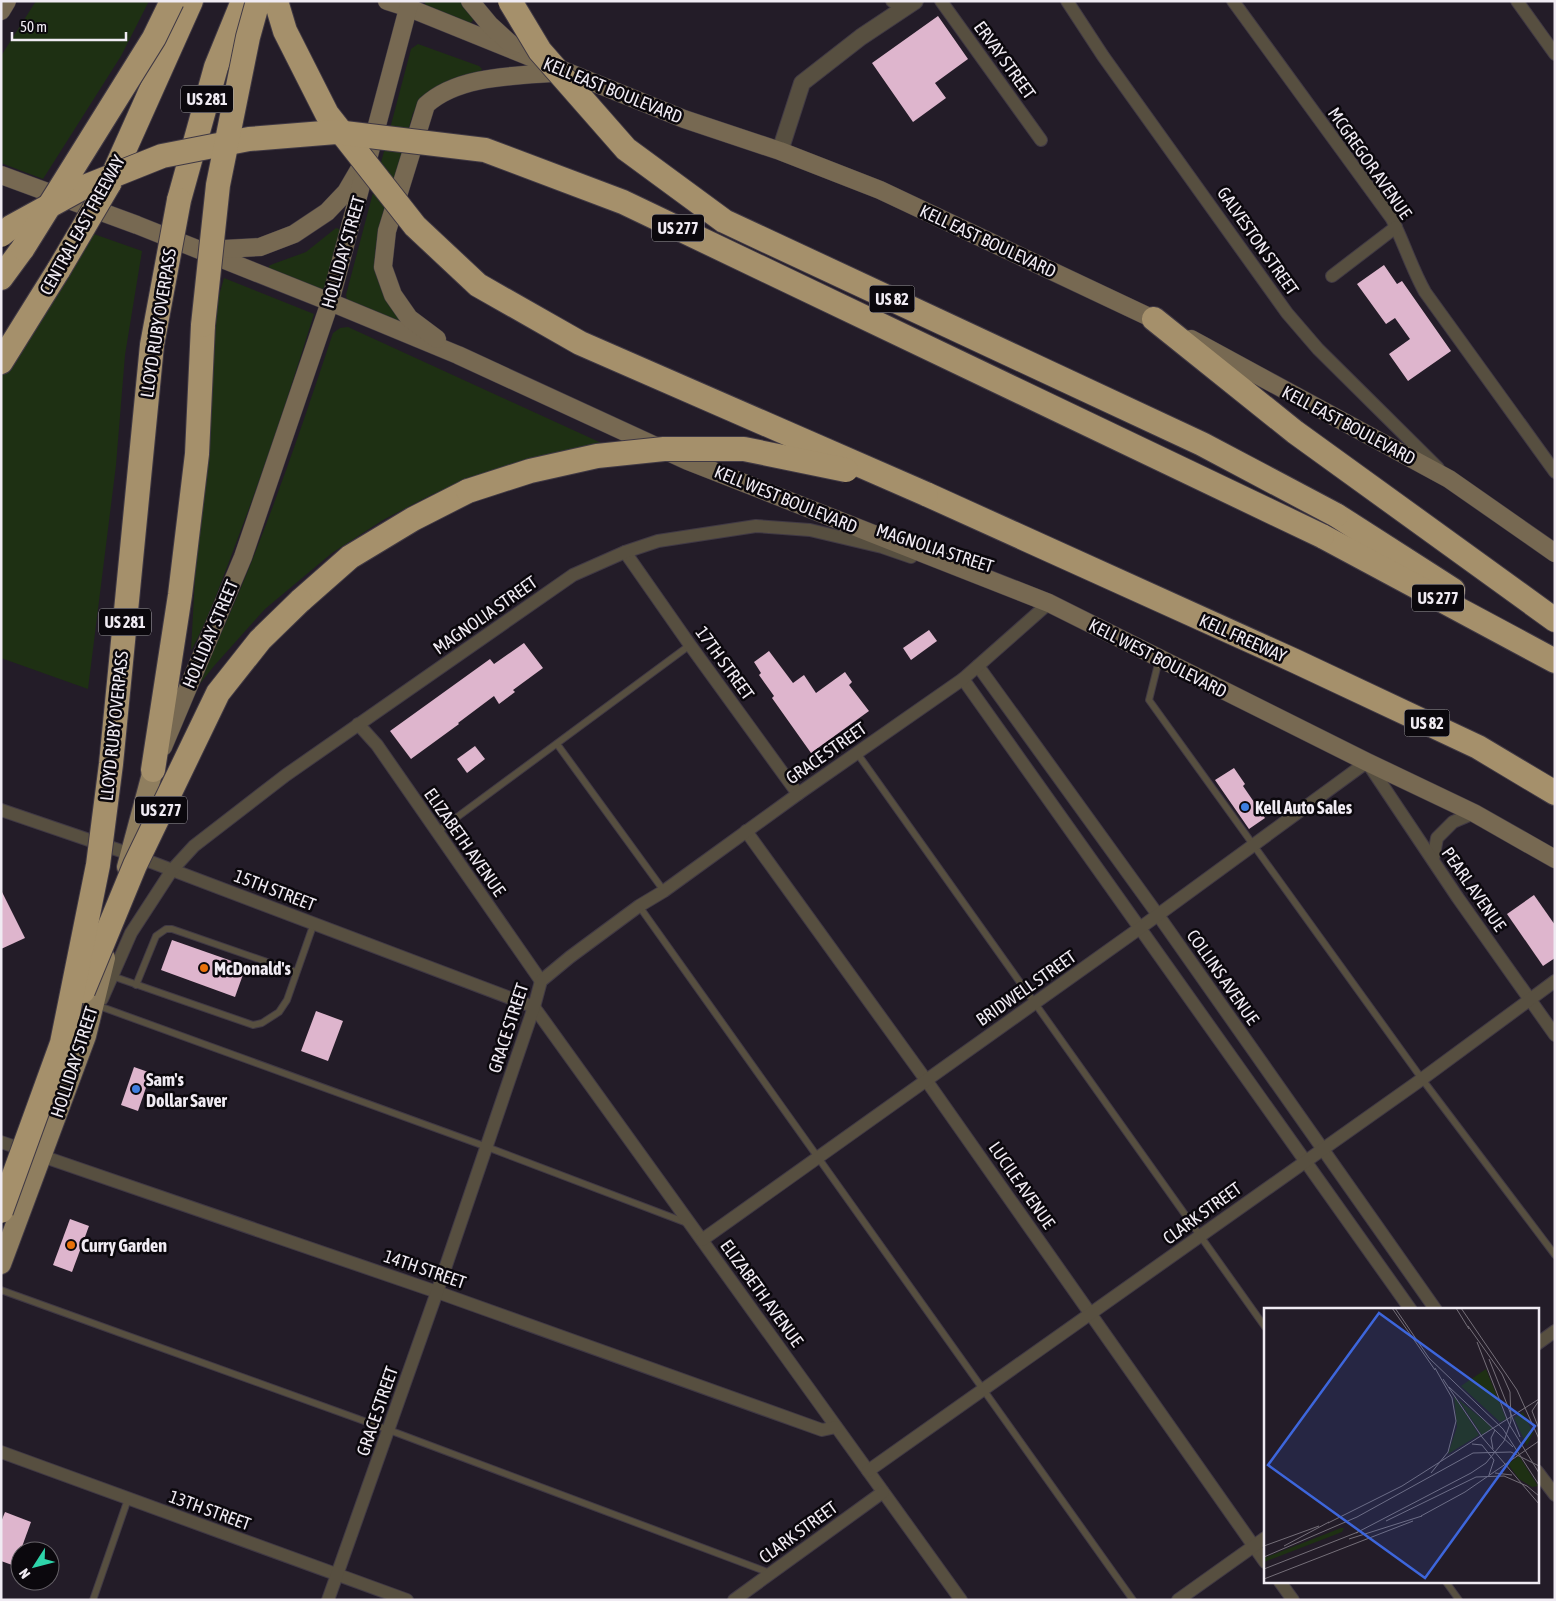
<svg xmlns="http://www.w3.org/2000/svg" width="1556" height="1601" font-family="'Asap Condensed',sans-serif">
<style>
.green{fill:#1e3013}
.building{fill:#deb5cd}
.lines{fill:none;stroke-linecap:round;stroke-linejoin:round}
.service-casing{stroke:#403944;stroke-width:8}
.minor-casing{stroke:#403944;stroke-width:14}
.tertiary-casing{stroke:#403944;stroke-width:18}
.secondary-casing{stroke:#403944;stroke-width:19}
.primary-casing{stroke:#403944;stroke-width:22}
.motorway-casing{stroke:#403944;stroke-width:26}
.service{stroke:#574f40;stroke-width:6}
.minor{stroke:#574f40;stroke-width:12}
.tertiary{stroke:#574f40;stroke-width:16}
.secondary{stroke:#776952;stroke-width:18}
.primary{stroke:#8f7e5f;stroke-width:20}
.motorway{stroke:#a5906b;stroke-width:24}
.motorway-bridge-casing{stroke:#403944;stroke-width:26;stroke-linecap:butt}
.motorway-bridge{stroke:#a5906b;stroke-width:24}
.shop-dot{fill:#3f7fe0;stroke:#0b080d;stroke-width:2}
.food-dot{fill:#e8710a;stroke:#0b080d;stroke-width:2}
.labels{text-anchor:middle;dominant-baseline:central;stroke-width:5;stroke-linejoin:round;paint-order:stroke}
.shield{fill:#0b080d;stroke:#aba7ae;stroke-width:1}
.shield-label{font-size:16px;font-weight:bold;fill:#f0ebf3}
.street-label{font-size:18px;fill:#f0ebf3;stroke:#0b080d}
.poi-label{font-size:18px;font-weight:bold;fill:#f0ebf3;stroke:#0b080d;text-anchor:start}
.inset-road{fill:none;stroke:#756f79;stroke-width:1}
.view{fill:#3d66dc;fill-opacity:0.15;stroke:#3d66dc;stroke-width:2.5}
.inset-edge{fill:none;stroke:#f0ebf3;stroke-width:2.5}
</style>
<rect width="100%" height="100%" fill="#231c28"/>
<g class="green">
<polygon points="36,1 149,1 121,56 43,179 1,163 1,56"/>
<polygon points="424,1 462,1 474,19 469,25 427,8"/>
<path d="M418,44l61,22 3,3 -3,5c-30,0 -49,16 -66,39l-37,132 -1,9 3,27 8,16 16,25 -2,2 -53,-24 -1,-5 65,-246z"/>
<polygon points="336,228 342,230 325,286 322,290 269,269 269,266 273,264 306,252"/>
<polygon points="91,233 142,251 125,355 116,465 88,689 1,658 1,376 33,329"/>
<path d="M224,278l90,36c-23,74 -47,148 -75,221 -15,39 -28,79 -48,116l17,-317z"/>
<path d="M348,327l260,119 -137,33 -40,16 -48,25 -51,33 -67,56 -51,57 -22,28c59,-116 100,-238 141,-361l7,-5z"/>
</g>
<g class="building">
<polygon points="938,16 968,59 935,83 946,98 913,122 872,63"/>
<polygon points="1384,265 1397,284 1402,281 1451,351 1408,381 1389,354 1410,339 1395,318 1386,324 1357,284"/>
<polygon points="929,630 937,641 911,660 903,648"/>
<polygon points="524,643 543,668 513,690 515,692 499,704 494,696 458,723 459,724 411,759 390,731 490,659 494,664"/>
<polygon points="769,651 793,683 804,675 816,693 845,672 852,682 849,685 869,711 811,753 772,698 774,696 759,675 761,673 754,662"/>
<polygon points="475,746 485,759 467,773 457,759"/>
<polygon points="1234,768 1245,784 1243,786 1265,818 1249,829 1215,780"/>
<polygon points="1,890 25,938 1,949"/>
<polygon points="1534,895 1555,925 1555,958 1543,966 1507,914"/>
<polygon points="172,940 246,966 235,997 161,970"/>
<polygon points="316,1011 343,1021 328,1061 301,1051"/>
<polygon points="134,1067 151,1073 138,1111 121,1105"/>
<polygon points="70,1219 89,1226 72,1272 53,1265"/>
<polygon points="5,1512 31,1522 15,1566 1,1561 1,1522"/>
</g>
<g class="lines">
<g class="service-casing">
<g id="service">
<polyline points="1159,660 1149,700 1422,1079 1555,1255"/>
<polyline points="557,744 664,891"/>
<polyline points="857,753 1265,1327"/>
<polyline points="437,832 690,645"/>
<polyline points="639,906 1133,1600"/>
<polyline points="112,976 253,1025 262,1023 279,1012 287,1000 314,923"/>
<polyline points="136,985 156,936 166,929 172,929 296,972"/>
<polyline points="99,1006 487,1147 687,1223"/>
<polyline points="1,1290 389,1430 770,1573"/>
<polyline points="1446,1582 1459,1600"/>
<polyline points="93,1600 128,1499"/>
</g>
</g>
<g class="minor-casing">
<g id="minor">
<polyline points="892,1 904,9"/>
<polyline points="941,1 1041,140"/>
<polyline points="1067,1 1103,56 1287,313 1318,349 1438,468"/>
<path d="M1233,1l159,218c12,24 20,50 33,73l130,180"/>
<polyline points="1517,1 1555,54"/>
<polyline points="1332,276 1396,227"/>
<polyline points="625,552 690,645 798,794"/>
<polyline points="978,666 1158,915 1436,1310"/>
<polyline points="963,679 1411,1310"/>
<polyline points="358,724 377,745 541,981"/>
<polyline points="1,810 130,854 534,1007 961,1600"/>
<polyline points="746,831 926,1080 1265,1562"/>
<polyline points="1433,860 1437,838 1453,822 1474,813"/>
<polyline points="102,999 131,933 172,870 194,846 286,775 573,575 625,552 658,541 756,526 810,530 882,547 911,557"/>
<polyline points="1,1142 437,1292 822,1430 836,1427"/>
<polyline points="702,1240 1140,928 1367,762 1458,898 1555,1035"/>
<polyline points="1537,1344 1555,1331"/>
<polyline points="1,1452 407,1600"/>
<polyline points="868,1471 1422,1079 1555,981"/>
<polyline points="1537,1471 1555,1495"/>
<polyline points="1280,1582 1293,1600"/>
<polyline points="328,1600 437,1292 534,1007 541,981 570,957 639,906 664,891 798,794 963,679 1049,603"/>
<polyline points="734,1600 883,1492"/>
<polyline points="1178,1600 1265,1538"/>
</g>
</g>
<g class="tertiary-casing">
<polyline id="tertiary" points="780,151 802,83 861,37 915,1"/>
</g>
<g class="secondary-casing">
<g id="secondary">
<polyline points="387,1 409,8 684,119 780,151 880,190 1164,324"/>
<polyline points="470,1 490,25 513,46"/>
<polyline points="1,11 7,1"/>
<polyline points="1,175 137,225 330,302 458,355 688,461 1049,603 1367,762 1474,813 1555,859"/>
<polyline points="205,250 260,247 294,234 327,212 346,192 360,168"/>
<path d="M437,339l-28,-21 -16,-23 -10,-28 4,-36 39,-126c33,-31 95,-29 138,-33"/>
<polyline points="1191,339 1449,479 1555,553"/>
<polyline points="163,747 243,557 330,302 410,1"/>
</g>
</g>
<g class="primary-casing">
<g id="primary">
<polyline points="127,867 153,770"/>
<polyline points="1,1264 86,1036 105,958"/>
</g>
</g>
<g class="motorway-casing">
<g id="motorway">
<polyline points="109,184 191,1"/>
<polyline points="179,200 216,67 243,1"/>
<polyline points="1,278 23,248"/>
<polyline points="1154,319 1295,432 1555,620"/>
<polyline points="1,362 59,269"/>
<polyline points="926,494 1295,661 1478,747 1555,793"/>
<polyline points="1336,515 1453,590"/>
<polyline points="1322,536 1555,661"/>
<polyline points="300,601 350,557 413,519 468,491"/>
<polyline points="153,770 180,595 197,454 203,325"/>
</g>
</g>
<use href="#service" class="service"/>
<use href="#minor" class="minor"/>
<use href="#tertiary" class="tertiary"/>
<use href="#secondary" class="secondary"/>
<use href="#primary" class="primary"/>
<use href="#motorway" class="motorway"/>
<g class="motorway-bridge-casing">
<g id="motorway-bridge">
<polyline points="276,1 285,31 327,114 415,226 478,285 580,343 926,494"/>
<polyline points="510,1 540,51 626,149 724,221 1202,444 1336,515"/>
<polyline points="1,235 11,227 82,188 162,156 249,139 336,132 485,150 623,202 1322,536"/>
<polyline points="23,248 154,38 172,1"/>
<polyline points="59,269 109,184"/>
<polyline points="203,325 218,185 248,37 258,1"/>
<polyline points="468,491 530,471 597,456 664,449 744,449 846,470"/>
<polyline points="83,991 135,865 218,693 260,640 300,601"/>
<polyline points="1,1211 62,1043 98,865 111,764 152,345 179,200"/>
</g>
</g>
<use href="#motorway-bridge" class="motorway-bridge"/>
</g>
<g class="shop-dot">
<circle cx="1245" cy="807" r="5"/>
<circle cx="136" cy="1089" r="5"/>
</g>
<g class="food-dot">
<circle cx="204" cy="968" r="5"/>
<circle cx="71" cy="1245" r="5"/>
</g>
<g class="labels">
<g class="shield">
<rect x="181" y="85.5" width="52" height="27" rx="4"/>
<rect x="652" y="214.5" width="52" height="27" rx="4"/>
<rect x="869.5" y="285.5" width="45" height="27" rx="4"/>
<rect x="1412" y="584.5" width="52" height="27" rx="4"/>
<rect x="99" y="608.5" width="52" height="27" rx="4"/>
<rect x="1404.5" y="709.5" width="45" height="27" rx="4"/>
<rect x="135" y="796.5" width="52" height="27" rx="4"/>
</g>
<g class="shield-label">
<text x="207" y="99">US 281</text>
<text x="678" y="228">US 277</text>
<text x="892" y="299">US 82</text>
<text x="1438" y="598">US 277</text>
<text x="125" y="622">US 281</text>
<text x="1427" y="723">US 82</text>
<text x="161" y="810">US 277</text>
</g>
<g class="street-label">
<text transform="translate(1005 60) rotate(54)">ERVAY STREET</text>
<text transform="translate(613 90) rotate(22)">KELL EAST BOULEVARD</text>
<text transform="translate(1370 163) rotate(55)">MCGREGOR AVENUE</text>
<text transform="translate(82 225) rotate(-61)">CENTRAL EAST FREEWAY</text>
<text transform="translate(988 241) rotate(25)">KELL EAST BOULEVARD</text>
<text transform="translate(1258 241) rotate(55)">GALVESTON STREET</text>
<text transform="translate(343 252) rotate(-74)">HOLLIDAY STREET</text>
<text transform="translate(158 323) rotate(-81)">LLOYD RUBY OVERPASS</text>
<text transform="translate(1349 425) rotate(28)">KELL EAST BOULEVARD</text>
<text transform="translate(786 499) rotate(22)">KELL WEST BOULEVARD</text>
<text transform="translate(935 548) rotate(18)">MAGNOLIA STREET</text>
<text transform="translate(485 615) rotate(-35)">MAGNOLIA STREET</text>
<text transform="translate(210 634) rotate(-67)">HOLLIDAY STREET</text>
<text transform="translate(1243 638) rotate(24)">KELL FREEWAY</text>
<text transform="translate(1158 658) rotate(27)">KELL WEST BOULEVARD</text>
<text transform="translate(725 663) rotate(54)">17TH STREET</text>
<text transform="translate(114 726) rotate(-84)">LLOYD RUBY OVERPASS</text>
<text transform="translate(826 753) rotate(-35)">GRACE STREET</text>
<text transform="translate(465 842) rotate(55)">ELIZABETH AVENUE</text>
<text transform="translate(1474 889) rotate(55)">PEARL AVENUE</text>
<text transform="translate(275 890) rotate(21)">15TH STREET</text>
<text transform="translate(1223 977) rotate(55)">COLLINS AVENUE</text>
<text transform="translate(1026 988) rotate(-35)">BRIDWELL STREET</text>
<text transform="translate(508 1028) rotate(-72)">GRACE STREET</text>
<text transform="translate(74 1062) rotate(-72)">HOLLIDAY STREET</text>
<text transform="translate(1022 1185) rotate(55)">LUCILE AVENUE</text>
<text transform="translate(1202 1213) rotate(-36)">CLARK STREET</text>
<text transform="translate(425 1269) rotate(19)">14TH STREET</text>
<text transform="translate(762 1293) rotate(54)">ELIZABETH AVENUE</text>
<text transform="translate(377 1411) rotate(-71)">GRACE STREET</text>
<text transform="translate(210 1510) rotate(20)">13TH STREET</text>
<text transform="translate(798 1532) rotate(-36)">CLARK STREET</text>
</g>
<g class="poi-label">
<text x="1255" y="807">Kell Auto Sales</text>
<text x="214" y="968">McDonald's</text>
<text x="146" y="1079">Sam's<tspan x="146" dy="21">Dollar Saver</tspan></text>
<text x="81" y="1245">Curry Garden</text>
</g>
</g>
<g transform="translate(1264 1308)">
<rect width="275" height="275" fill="#231c28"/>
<path d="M222,61l20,50 -6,3 -39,-36zM190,88l25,39 -31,19 9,-27zM194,91l29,24 5,5 -10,7zM259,104l10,21 -6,13 -13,-28zM255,148l19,30 -6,1 -13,-8 -11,-15zM77,220h3l-2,4 -78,30v-4z" fill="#1e3013"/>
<path class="inset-road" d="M128,0l43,62M131,0l34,50 74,71 36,56M192,0l13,21M197,0l56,82 22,49M213,34l32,82 30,49M225,51l31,78M179,71l39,58 57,67M185,79l64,60M274,94l-6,9 7,18M208,136l10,1 12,15 -5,15M229,141l-2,-11 4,-8M167,165l17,-21 8,-31 -4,-23 -17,-30M231,165l17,2M157,208l44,-24 74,-51M122,213l90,-44 28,-1 23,10 12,10M64,215l74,-37 137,-87M92,225l115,-60 15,-10 18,-22 7,-20 -1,-29 -8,-18 -34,-48M85,231l73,-23M0,238l55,-20M20,238l45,-24M0,249l93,-40 116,-64 38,-1 28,14M0,261l94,-37M0,271l149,-58"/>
<path class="view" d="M115,5l156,113 -110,152 -157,-113z"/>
<rect width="275" height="275" class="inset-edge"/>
</g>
<rect width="1556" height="1601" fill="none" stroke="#f0ebf3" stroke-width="5"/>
<g transform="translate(35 1566) rotate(234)"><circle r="24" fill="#0b080d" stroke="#676369"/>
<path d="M0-4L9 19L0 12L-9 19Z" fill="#2ed4aa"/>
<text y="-8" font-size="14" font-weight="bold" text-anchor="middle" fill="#f0ebf3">N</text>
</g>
<path d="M12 32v8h114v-8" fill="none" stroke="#f0ebf3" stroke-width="2.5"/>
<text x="20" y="32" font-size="15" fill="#f0ebf3" stroke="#0b080d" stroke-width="4" paint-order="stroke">50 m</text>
</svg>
